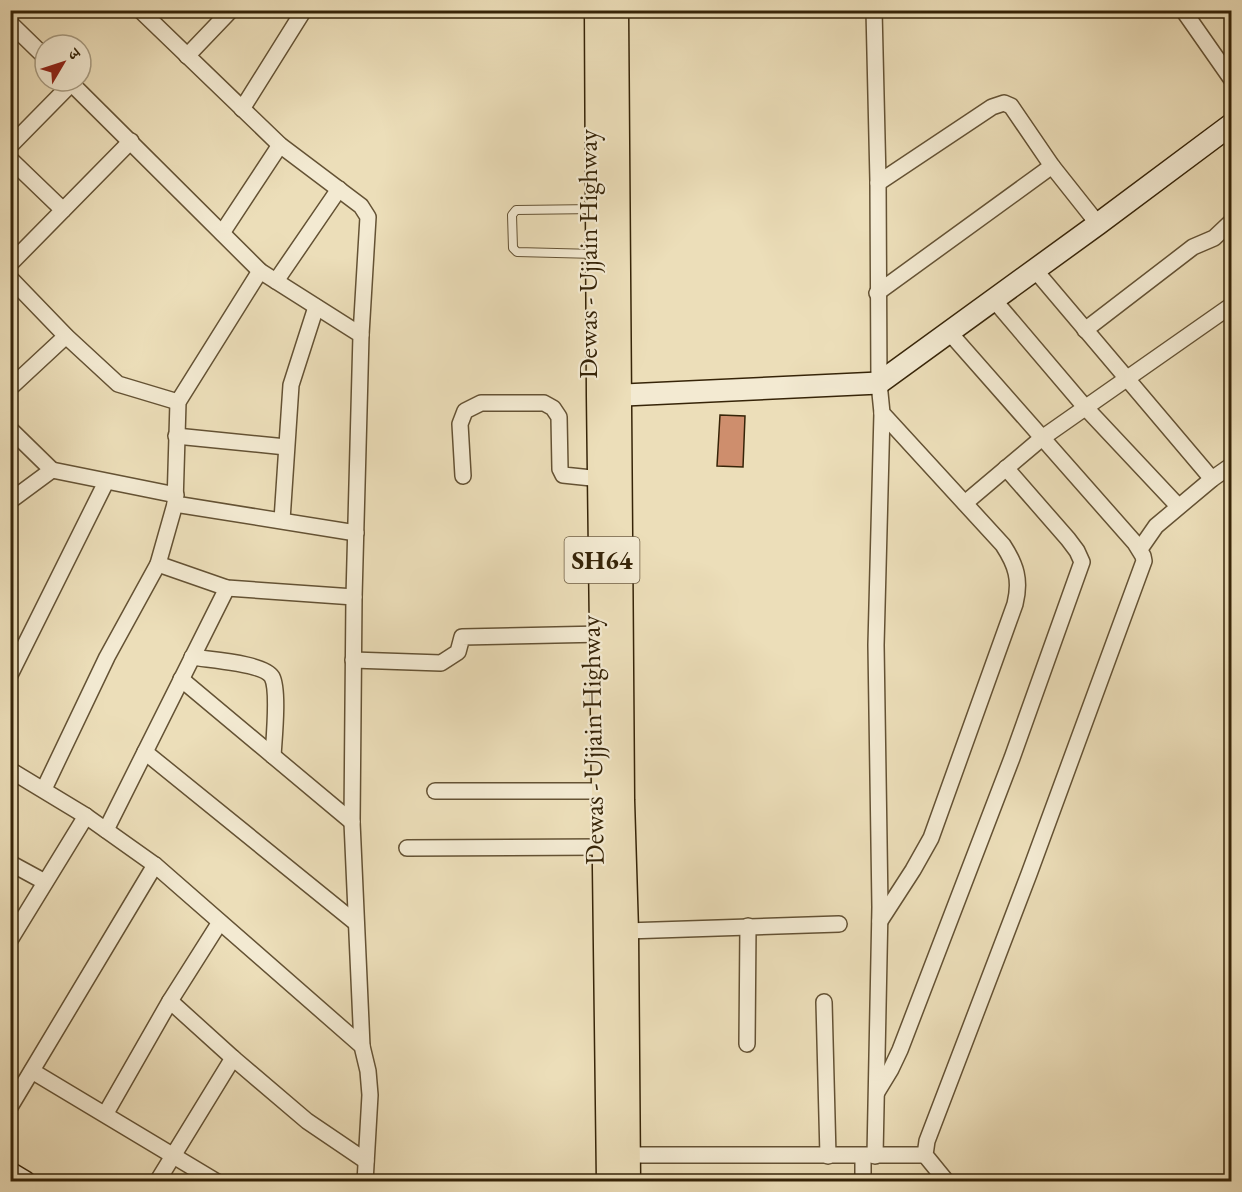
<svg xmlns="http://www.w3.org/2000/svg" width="1242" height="1192" font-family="'EB Garamond','Noto Serif Devanagari',serif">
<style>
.building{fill:#ce8e6d;stroke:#362408;stroke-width:1.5}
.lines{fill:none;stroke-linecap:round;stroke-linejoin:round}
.lane-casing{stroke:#645234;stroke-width:10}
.street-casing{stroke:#645234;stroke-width:18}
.secondary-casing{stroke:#362408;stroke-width:24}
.primary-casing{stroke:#362408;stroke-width:27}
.lane{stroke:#f3ead2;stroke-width:8}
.street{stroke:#f3ead2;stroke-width:15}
.secondary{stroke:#f3ead2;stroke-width:21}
.primary{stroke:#ecdeb9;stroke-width:24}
.labels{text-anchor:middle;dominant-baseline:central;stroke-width:4.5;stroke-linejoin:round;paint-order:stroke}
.shield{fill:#f3ead2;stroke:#6f5f45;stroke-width:1.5}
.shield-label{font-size:26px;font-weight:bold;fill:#362408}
.street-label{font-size:27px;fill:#362408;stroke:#f3ead2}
</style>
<rect width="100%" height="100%" fill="#ecdeb9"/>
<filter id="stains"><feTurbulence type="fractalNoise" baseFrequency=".00333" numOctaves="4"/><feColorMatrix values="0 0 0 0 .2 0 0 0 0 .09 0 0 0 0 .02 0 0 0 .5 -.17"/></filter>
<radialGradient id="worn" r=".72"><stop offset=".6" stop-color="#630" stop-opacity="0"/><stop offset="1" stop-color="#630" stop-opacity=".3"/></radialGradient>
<polygon class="building" points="720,415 745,416 743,467 717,466"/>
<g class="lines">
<g class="lane-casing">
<polyline id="lane" points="596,209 516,210 512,215 513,248 517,252 596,254"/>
</g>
<g class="street-casing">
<g id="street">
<polyline points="140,10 280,145 361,206 368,217 361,335"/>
<path d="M874,10l4,171 1,202 3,30 121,132c13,20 18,35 12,59l-84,234 -18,32 -33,51"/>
<polyline points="1183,10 1232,80"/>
<polyline points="10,23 45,57"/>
<polyline points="187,56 231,10"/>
<polyline points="69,81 260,271 361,335 354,597 352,822 362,1046"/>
<polyline points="242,109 304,10"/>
<polyline points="10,146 72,83"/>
<polyline points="10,159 63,210"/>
<polyline points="878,183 992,107 1004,103 1011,106 1052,166 1098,224"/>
<polyline points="222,233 280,145"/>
<polyline points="10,264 131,141"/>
<polyline points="1035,270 1212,479"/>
<polyline points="10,278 66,336 118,384 178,402"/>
<polyline points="276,281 339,189"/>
<polyline points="877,293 1052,166"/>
<polyline points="994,300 1085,407 1178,506"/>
<polyline points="1085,330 1193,247 1214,238 1232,221"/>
<polyline points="10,388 66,336"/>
<polyline points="10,429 52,470"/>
<polyline points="176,436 286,447"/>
<polyline points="463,476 460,424 465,411 481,403 544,403 553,408 559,417 560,469 563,475 601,479"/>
<polyline points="10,501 52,470 176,495"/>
<polyline points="965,503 1042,438 1232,305"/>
<polyline points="175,504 356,533"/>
<polyline points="282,520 291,385 316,307"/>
<polyline points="1140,549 1156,526 1212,479 1232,465"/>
<polyline points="158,564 227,588 354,597"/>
<path d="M192,657c17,3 72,6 80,20 7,13 2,62 1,79"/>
<polyline points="353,660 441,663 458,652 462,637 603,634"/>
<polyline points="10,675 106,482"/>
<polyline points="181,679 352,822"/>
<polyline points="145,752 356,923"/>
<polyline points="10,770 86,816 155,865"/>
<polyline points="44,789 107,657 158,564 175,504 178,402 260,271"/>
<polyline points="435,791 603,791"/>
<polyline points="106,830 227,588"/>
<polyline points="407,848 604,847"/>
<polyline points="10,863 45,882"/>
<polyline points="626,931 839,924"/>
<polyline points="10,940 86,816"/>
<polyline points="170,1001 233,1058 307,1121 366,1161"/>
<polyline points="824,1002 828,1156"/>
<polyline points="747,1044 748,926"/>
<polyline points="32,1071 217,1182"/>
<polyline points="877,1092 891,1069 900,1050 1012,758 1082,562 1077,551 1068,539 1006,468"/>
<polyline points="10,1107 155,865 362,1046 368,1071 370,1095 365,1182"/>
<polyline points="106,1113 170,1001 220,922"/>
<polyline points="619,1155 925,1155"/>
<polyline points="875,1156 880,907 876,645 882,413"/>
<polyline points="157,1182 233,1058"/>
<polyline points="863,1182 863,1156"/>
<polyline points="947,1182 925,1155 927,1141 1029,874 1144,561 1143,556 1135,543 949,332"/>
</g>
</g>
<g class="secondary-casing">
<g id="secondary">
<polyline points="603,396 879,383 1098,224 1232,124"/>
<polyline points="10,1173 25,1182"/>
</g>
</g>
<g class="primary-casing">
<g id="primary">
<polyline points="597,10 599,396 609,1182"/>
<polyline points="616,10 622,800 626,931 628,1182"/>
</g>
</g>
<use href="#lane" class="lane"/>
<use href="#street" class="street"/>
<use href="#secondary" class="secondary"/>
<use href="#primary" class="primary"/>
</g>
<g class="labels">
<rect class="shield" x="564.5" y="537" width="75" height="46" rx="4.5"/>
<g class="shield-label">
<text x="602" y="560">SH64</text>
</g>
<g class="street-label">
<text transform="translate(587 254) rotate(-90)">Dewas - Ujjain Highway</text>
<text transform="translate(592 740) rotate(-91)">Dewas - Ujjain Highway</text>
</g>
</g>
<rect width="1242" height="1192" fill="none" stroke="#ecdeb9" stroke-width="36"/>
<rect x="12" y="12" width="1218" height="1168" fill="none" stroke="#362408" stroke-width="3"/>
<rect x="18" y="18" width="1206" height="1156" fill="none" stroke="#362408" stroke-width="1.5"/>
<g transform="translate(63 63) rotate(51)"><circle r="28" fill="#f3ead2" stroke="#a79b81" stroke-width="1.5"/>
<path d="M0-4.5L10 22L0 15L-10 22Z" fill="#8f2418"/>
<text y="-9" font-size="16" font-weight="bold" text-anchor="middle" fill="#362408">उ</text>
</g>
<rect width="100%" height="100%" filter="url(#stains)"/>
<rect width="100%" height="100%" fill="url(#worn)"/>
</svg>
